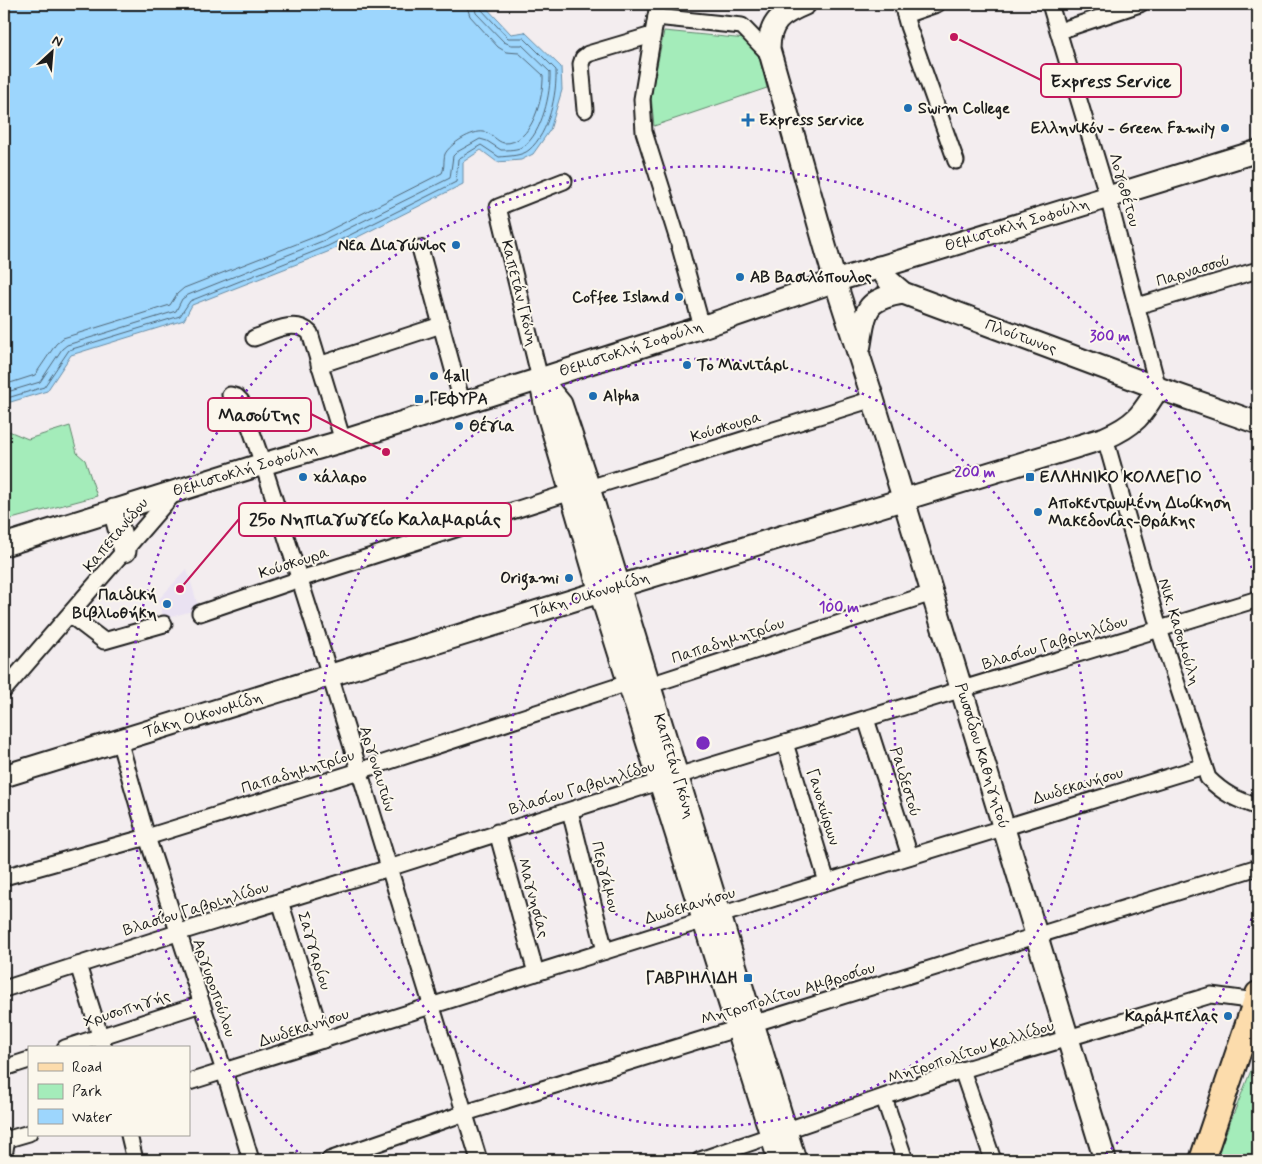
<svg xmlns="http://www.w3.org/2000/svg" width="1262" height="1164" font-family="Mynerve,sans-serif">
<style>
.built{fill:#eae2f2}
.green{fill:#a4ecba;stroke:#60846b}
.water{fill:#9dd6fd;stroke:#698ca3}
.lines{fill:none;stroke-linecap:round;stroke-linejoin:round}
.shore{stroke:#506676;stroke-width:1}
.street-casing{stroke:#1c1c1c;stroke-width:19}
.secondary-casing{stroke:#1c1c1c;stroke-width:25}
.primary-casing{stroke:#1c1c1c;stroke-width:28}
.street{stroke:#fbf7ec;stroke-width:15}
.secondary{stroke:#fbf7ec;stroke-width:21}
.primary{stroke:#fcdcac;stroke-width:24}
.ring{fill:none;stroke:#7b2cbf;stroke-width:2.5;stroke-dasharray:2.5 5}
.poi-dot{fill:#1f6fb2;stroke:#fbf7ec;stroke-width:2}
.labels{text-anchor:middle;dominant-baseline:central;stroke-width:4;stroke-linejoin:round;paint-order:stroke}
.poi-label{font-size:16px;font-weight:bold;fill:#1c1c1c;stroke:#fbf7ec;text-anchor:start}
.street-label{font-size:16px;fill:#1c1c1c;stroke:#fbf7ec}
.centre{fill:#7b2cbf;stroke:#fbf7ec;stroke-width:2.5}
.ring-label{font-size:15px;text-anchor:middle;font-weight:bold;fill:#7b2cbf;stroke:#fbf7ec;stroke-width:4;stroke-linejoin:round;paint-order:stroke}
.leader{fill:none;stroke:#c2185b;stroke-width:2}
.callout-dot{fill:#c2185b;stroke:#fbf7ec;stroke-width:2}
.callout{fill:#fbf7ec;stroke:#c2185b;stroke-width:2}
.callout-label{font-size:18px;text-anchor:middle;font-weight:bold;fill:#1c1c1c}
</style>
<rect width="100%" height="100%" fill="#f3edef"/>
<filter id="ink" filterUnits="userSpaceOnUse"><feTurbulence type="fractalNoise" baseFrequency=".02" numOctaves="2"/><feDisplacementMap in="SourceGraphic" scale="10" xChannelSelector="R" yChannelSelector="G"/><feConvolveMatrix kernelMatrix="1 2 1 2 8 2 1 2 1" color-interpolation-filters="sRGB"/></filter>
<g filter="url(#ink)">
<polygon class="built" points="187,569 199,609 164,619 158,600"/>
<g class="green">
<polygon points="664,31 746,39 759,56 767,88 654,126 651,96"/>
<polygon points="70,426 77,453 85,460 97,496 4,521 4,429 28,439"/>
<polygon points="1258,1053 1258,1155 1240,1160 1215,1160"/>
</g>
<polygon class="water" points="4,4 483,4 511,34 525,32 561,67 562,90 550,130 533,154 521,160 497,162 481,150 463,162 463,184 330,251 192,305 184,320 71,355 47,391 4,404"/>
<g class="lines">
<g class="shore">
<path d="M4,385l31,-10 21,-31 7,-6 107,-33 7,-11 7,-6 138,-54 120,-61c3,-6 1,-12 3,-19 5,-10 27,-24 39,-22 8,1 13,10 20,11 28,2 40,-47 39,-68l-24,-22 -13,-1 -8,-5 -28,-31 -4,-12"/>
<path d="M4,393l36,-11 22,-33 5,-4 109,-34 6,-12 6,-4 137,-55 125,-62 3,-22 4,-4 23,-13 7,2 14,9c7,0 17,0 23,-4 18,-13 27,-53 26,-74l-28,-27h-11l-7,-3 -28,-29 -2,-9"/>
<path d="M4,399l40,-12 25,-37 111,-34 10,-15 138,-55 128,-64 2,-23 23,-14 18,12c10,-1 23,-1 30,-7 20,-17 28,-56 27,-80l-32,-32h-16l-27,-29 -1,-5"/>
</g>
<g class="street-casing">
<g id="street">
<polyline points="658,4 642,99 644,132 678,240 702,327"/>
<polyline points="902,4 908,26 956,161"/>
<polyline points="1050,4 1108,197 1158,388"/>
<polyline points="905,15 937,4"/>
<polyline points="656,17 742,26 771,56"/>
<polyline points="1059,31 1140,4"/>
<polyline points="585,110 581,64 583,58 588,54 652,35"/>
<polyline points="420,248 462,402"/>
<polyline points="1137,306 1258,270"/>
<path d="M254,338c17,-6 41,-20 56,-5l33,108"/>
<polyline points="319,365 441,325"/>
<polyline points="540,379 498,207 564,181"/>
<polyline points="230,395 237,397 241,401 263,464 324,656 479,1160"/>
<path d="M1105,438l54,191 49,149c17,17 28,21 50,29"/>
<polyline points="589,488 873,399"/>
<polyline points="200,613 300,579 571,492"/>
<polyline points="70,615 104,641 164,624"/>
<polyline points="650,685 932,593"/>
<polyline points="4,690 175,492"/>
<polyline points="866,719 910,856"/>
<polyline points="119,740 147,837 224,1071 251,1160"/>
<polyline points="785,743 827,882"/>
<polyline points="570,811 605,951"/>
<polyline points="497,832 536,973"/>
<polyline points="4,877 147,837 359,771 628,683"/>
<polyline points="280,901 323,1040"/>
<polyline points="78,965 104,1048"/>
<polyline points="4,989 177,933 389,868 677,776 1258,599"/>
<polyline points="65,1048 201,1004"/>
<polyline points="4,1068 29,1060"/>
<polyline points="962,1070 993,1160"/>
<polyline points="189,1082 720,915 1204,766"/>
<polyline points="884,1098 905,1160"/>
<polyline points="129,1135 135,1160"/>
<polyline points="4,1136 6,1144 4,1156"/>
<polyline points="5,1140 29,1133"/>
<polyline points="329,1160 465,1113 1258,867"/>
<polyline points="700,1160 962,1070 1211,995 1256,1001"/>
</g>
</g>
<g class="secondary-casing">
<g id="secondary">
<path d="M805,4c-24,10 -36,18 -36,45l66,232 38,118 232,761"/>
<polyline points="879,267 889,281 903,293 1158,388 1258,423"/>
<path d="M859,350c7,-37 2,-50 44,-57"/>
<polyline points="540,379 561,404 589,488 795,1160"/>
<polyline points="541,384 546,408 600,592 779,1160"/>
<polyline points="114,510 125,551"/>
<polyline points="4,545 263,464 343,441 540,379 702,327 835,281 1258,151"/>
<path d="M4,776l596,-184 505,-154c30,-13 37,-23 53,-50"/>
</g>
</g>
<g class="primary-casing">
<polyline id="primary" points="1202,1160 1258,994"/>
</g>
<use href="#street" class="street"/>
<use href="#secondary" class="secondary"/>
<use href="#primary" class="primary"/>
</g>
</g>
<g class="ring">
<circle cx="703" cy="743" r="192"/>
<circle cx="703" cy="743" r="384"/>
<path d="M1258 897A576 576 0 0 1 1103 1157M303 1157A576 576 0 1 1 1258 589"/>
</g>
<g class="poi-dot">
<circle cx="908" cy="108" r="5"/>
<path d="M745.5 112.5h5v5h5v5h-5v5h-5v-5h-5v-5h5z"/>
<circle cx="1225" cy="128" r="5"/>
<circle cx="456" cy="245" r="5"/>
<circle cx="740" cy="277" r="5"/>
<circle cx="679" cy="297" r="5"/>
<circle cx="687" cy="365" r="5"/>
<circle cx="434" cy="376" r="5"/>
<circle cx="593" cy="396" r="5"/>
<rect x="414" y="394" width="10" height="10" rx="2.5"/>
<circle cx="459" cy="426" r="5"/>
<circle cx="303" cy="477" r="5"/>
<rect x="1025" y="472" width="10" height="10" rx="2.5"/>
<circle cx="1038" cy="512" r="5"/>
<circle cx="569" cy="578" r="5"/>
<circle cx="167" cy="604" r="5"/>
<rect x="743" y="973" width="10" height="10" rx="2.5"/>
<circle cx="1228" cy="1016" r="5"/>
</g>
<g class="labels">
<g class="poi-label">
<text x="918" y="108">Swim College</text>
<text x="759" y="120">Express service</text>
<text x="1215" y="128" text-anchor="end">Ελληνικόν - Green Family</text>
<text x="446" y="245" text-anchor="end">Νεα Διαγώνιος</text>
<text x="750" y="277">ΑΒ Βασιλόπουλος</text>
<text x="669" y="297" text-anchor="end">Coffee Island</text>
<text x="697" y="365">Το Μανιτάρι</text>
<text x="444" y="376">4all</text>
<text x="603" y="396">Alpha</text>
<text x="429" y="399">ΓΕΦΥΡΑ</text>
<text x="469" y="426">Θέγια</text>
<text x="313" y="477">χάλαρο</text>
<text x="1040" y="477">ΕΛΛΗΝΙΚΟ ΚΟΛΛΕΓΙΟ</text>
<text x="1048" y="503">Αποκεντρωμένη Διοίκηση<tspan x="1048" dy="18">Μακεδονίας-Θράκης</tspan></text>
<text x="559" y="578" text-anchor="end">Origami</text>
<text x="157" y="595" text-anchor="end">Παιδική<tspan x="157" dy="18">Βιβλιοθήκη</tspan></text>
<text x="738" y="978" text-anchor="end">ΓΑΒΡΙΗΛΙΔΗ</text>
<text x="1218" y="1016" text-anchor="end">Καράμπελας</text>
</g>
<g class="street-label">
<text transform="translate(1124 190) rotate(74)">Λογοθέτου</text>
<text transform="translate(1017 225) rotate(-17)">Θεμιστοκλή Σοφούλη</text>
<text transform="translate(1193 271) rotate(-17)">Παρνασσού</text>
<text transform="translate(519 293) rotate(76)">Καπετάν Γκόνη</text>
<text transform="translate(1021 337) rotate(20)">Πλούτωνος</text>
<text transform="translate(631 349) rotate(-18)">Θεμιστοκλή Σοφούλη</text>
<text transform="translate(726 427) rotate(-17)">Κούσκουρα</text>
<text transform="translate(245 470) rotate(-17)">Θεμιστοκλή Σοφούλη</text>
<text transform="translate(116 535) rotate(-50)">Καπετανίδου</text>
<text transform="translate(294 563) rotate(-18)">Κούσκουρα</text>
<text transform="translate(590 595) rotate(-17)">Τάκη Οικονομίδη</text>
<text transform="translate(1179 632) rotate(73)">Νικ. Κασομούλη</text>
<text transform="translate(728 641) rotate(-18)">Παπαδημητρίου</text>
<text transform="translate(1055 643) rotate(-17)">Βλασίου Γαβριηλίδου</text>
<text transform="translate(203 715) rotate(-17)">Τάκη Οικονομίδη</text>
<text transform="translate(982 756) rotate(73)">Ρωσσίδου Καθηγητού</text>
<text transform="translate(674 766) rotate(73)">Καπετάν Γκόνη</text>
<text transform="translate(377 769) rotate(73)">Αργοναυτών</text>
<text transform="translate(298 772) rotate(-17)">Παπαδημητρίου</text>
<text transform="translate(905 782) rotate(73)">Ραιδεστού</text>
<text transform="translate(1078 786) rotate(-17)">Δωδεκανήσου</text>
<text transform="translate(582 788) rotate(-17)">Βλασίου Γαβριηλίδου</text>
<text transform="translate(823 807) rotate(73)">Γανοχώρων</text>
<text transform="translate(605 877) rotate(76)">Περγάμου</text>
<text transform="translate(533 898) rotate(75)">Μαγνησίας</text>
<text transform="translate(690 906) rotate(-17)">Δωδεκανήσου</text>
<text transform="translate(196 909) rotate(-17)">Βλασίου Γαβριηλίδου</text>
<text transform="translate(314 951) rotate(73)">Σαγγαρίου</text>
<text transform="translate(214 988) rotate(71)">Αργυροπούλου</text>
<text transform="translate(788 994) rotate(-17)">Μητροπολίτου Αμβροσίου</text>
<text transform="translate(127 1009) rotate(-18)">Χρυσοπηγής</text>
<text transform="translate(304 1028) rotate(-18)">Δωδεκανήσου</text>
<text transform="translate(971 1052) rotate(-18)">Μητροπολίτου Καλλίδου</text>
</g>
</g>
<circle cx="703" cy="743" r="8" class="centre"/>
<g class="ring-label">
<text x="1110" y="341">300 m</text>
<text x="975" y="477">200 m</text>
<text x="839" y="612">100 m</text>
</g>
<path class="leader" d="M954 37L1041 80M386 452L311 414M180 589L239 519"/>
<g class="callout-dot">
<circle cx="954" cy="37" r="5"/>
<circle cx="386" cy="452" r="5"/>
<circle cx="180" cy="589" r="5"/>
</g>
<g class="callout">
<rect x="1041" y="64" width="140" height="33" rx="5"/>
<rect x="208" y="398" width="103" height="33" rx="5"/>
<rect x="239" y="503" width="272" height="33" rx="5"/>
</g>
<g class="callout-label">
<text x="1111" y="87">Express Service</text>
<text x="259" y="421">Μασούτης</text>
<text x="375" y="525">25ο Νηπιαγωγείο Καλαμαριάς</text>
</g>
<rect width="1262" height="1164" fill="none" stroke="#fbf7ec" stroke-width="20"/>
<rect x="10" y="10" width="1242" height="1144" fill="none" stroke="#1c1c1c" stroke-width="2" filter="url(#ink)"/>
<rect x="28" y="1046" width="162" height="90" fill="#fbf7ec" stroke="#a29f99"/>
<rect x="38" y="1063" width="25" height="8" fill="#fcdcac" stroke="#a29f99"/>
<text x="72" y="1072" font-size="15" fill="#1c1c1c">Road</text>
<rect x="38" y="1084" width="25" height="15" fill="#a4ecba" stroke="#a29f99"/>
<text x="72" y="1096" font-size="15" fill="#1c1c1c">Park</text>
<rect x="38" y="1109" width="25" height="15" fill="#9dd6fd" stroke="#a29f99"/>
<text x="72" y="1122" font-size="15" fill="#1c1c1c">Water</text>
<g transform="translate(52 52) rotate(26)" stroke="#fbf7ec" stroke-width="4" paint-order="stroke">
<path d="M0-4L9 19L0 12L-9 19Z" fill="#1c1c1c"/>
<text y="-8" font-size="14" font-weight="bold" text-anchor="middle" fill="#1c1c1c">N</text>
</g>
</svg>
